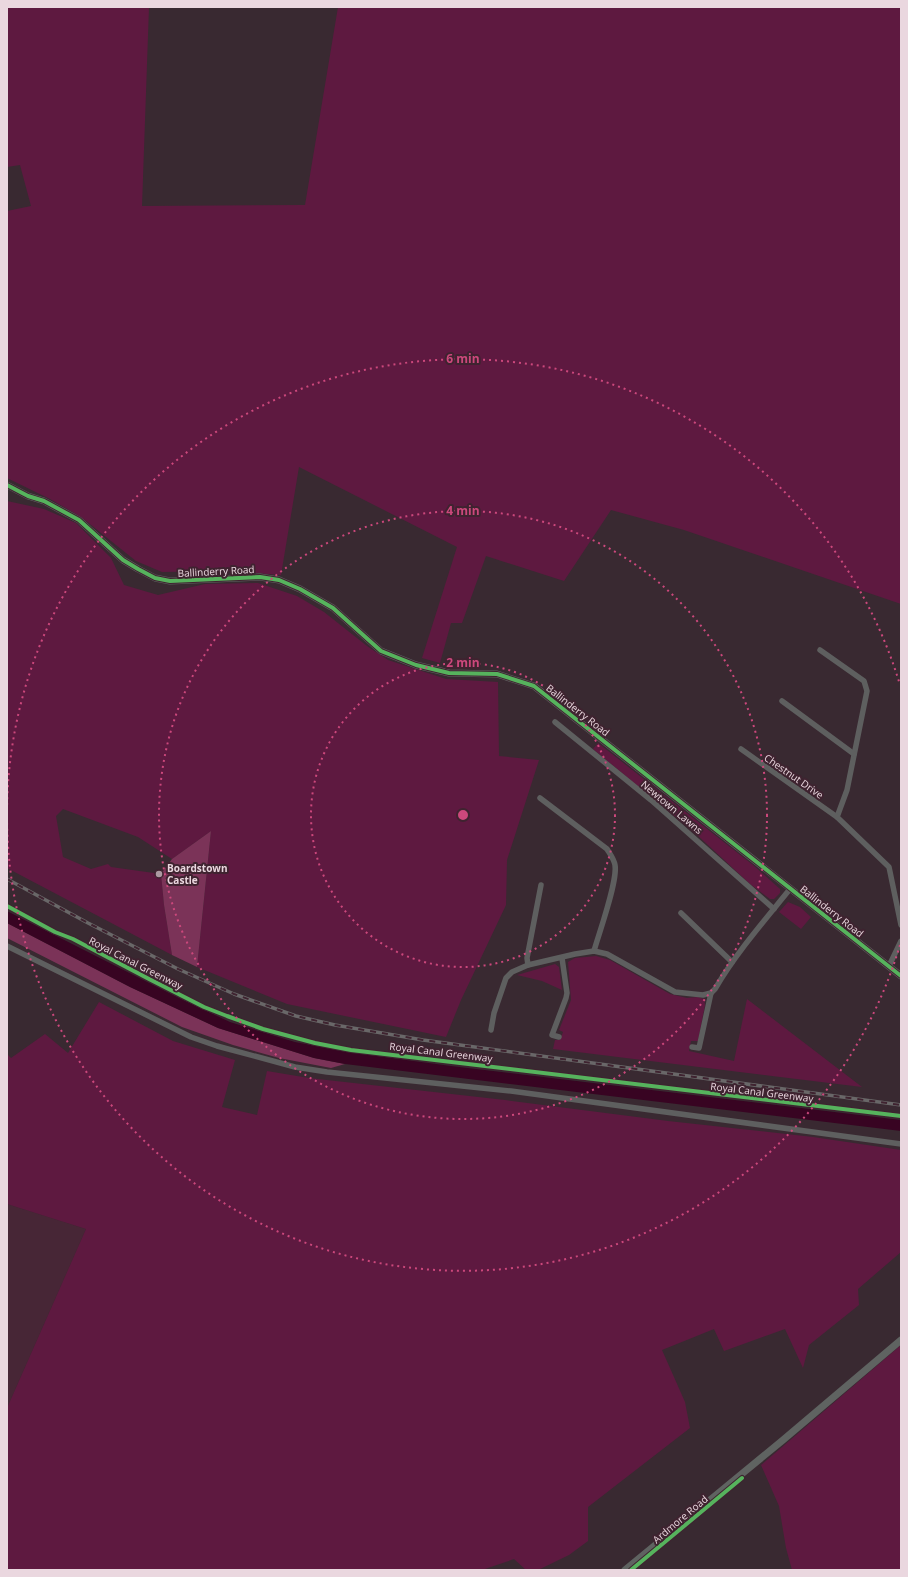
<svg xmlns="http://www.w3.org/2000/svg" width="908" height="1577" font-family="'Open Sans',sans-serif">
<style>
.built{fill:#472636}
.green{fill:#5e1940}
.forest{fill:#7b3358}
.water{fill:#380422}
.lines{fill:none;stroke-linecap:round;stroke-linejoin:round}
.street{stroke:#5e5f5f;stroke-width:5.5}
.secondary{stroke:#5f6361;stroke-width:7}
.rail-casing{stroke:#696768;stroke-width:3.5}
.rail{stroke:#3f2330;stroke-width:2;stroke-dasharray:6;stroke-linecap:butt}
.cycleway-casing{stroke:#3f2330;stroke-width:6}
.cycleway{stroke:#56b35d;stroke-width:4}
.ring{fill:none;stroke:#cc487c;stroke-width:2;stroke-dasharray:2 4}
.poi-dot{fill:#ac9aa2;stroke:#3f2330;stroke-width:1.5}
.labels{text-anchor:middle;dominant-baseline:central;stroke-width:4;stroke-linejoin:round;paint-order:stroke}
.street-label{font-size:10px;fill:#ead7df;stroke:#3f2330}
.poi-label{font-size:10px;font-weight:bold;fill:#ead7df;stroke:#3f2330;text-anchor:start}
.centre{fill:#cc487c;stroke:#3f2330;stroke-width:2}
.ring-label{font-size:12px;text-anchor:middle;font-weight:bold;fill:#cc487c;stroke:#3f2330;stroke-width:4;stroke-linejoin:round;paint-order:stroke}
</style>
<rect width="100%" height="100%" fill="#392931"/>
<polygon class="built" points="7,1204 86,1229 7,1408"/>
<g class="green">
<polygon points="7,7 149,7 142,206 305,205 338,7 901,7 901,604 684,530 611,510 564,581 486,556 462,623 451,623 440,663 422,658 457,547 299,467 281,575 229,571 162,572 136,561 81,517 50,499 7,478 7,211 31,206 20,165 7,167"/>
<polygon points="7,501 44,509 76,523 111,558 124,585 158,595 205,584 258,583 297,596 324,612 367,646 388,660 446,679 498,682 499,756 539,760 507,860 506,905 461,1000 446,1037 287,1004 197,967 211,831 172,859 138,837 63,809 56,816 63,857 91,869 108,864 111,867 161,874 164,905 172,955 7,868"/>
<polygon points="598,743 753,865 780,889 780,893 774,899 770,899 750,884 695,833 593,749"/>
<polygon points="788,902 800,907 811,917 801,929 779,912"/>
<polygon points="596,956 610,960 670,994 687,998 698,997 704,999 705,1005 698,1041 691,1041 689,1051 734,1061 747,999 862,1087 553,1049 555,1040 560,1040 563,1032 559,1030 571,1000 568,962 575,958"/>
<polygon points="555,964 559,967 562,990 542,981 517,975"/>
<polygon points="99,1002 173,1041 235,1060 222,1107 257,1115 267,1071 309,1078 505,1100 668,1121 813,1137 901,1150 901,1252 858,1289 859,1305 809,1345 803,1368 785,1329 724,1351 714,1329 662,1350 685,1402 690,1428 588,1507 588,1541 569,1555 538,1570 526,1570 514,1559 482,1570 7,1570 7,1408 86,1229 7,1204 7,1054 11,1058 45,1034 68,1053"/>
<polygon points="901,1345 901,1570 792,1570 786,1548 779,1506 761,1465"/>
</g>
<g class="forest">
<polygon points="211,831 197,967 172,955 164,905 161,874 172,859"/>
<polygon points="7,923 130,987 218,1028 314,1058 345,1064 331,1068 279,1058 233,1045 182,1027 7,938"/>
</g>
<polygon class="water" points="7,911 181,999 230,1022 295,1042 347,1052 451,1066 901,1120 901,1131 345,1064 314,1058 218,1028 130,987 7,923"/>
<g class="lines">
<g class="street">
<polyline points="820,650 864,681 867,691 847,790 837,817 889,867 901,925"/>
<polyline points="782,701 854,754"/>
<polyline points="555,722 651,800 774,909"/>
<polyline points="741,749 837,817"/>
<path d="M540,798l67,51c3,5 7,10 8,16 3,16 -16,68 -21,86"/>
<polyline points="681,913 732,962"/>
<polyline points="7,946 191,1037 217,1046 295,1067 327,1072 511,1091 901,1144"/>
<polyline points="528,965 527,958 541,885"/>
<polyline points="889,966 901,941"/>
<path d="M491,1030l3,-17 12,-35 6,-6 16,-7 47,-11 19,-3 13,3 68,38 28,3 8,-2 4,-4c21,-36 49,-68 75,-100"/>
<polyline points="559,1037 552,1035 566,998 567,993 562,958"/>
<polyline points="692,1047 699,1048 711,993"/>
</g>
<g class="secondary">
<polyline points="7,485 28,496 44,501 79,520 123,560 138,569 155,578 170,581 260,577 279,580 300,589 333,608 381,651 416,665 449,673 497,674 534,686 901,976"/>
<polyline points="625,1570 783,1440 901,1340"/>
</g>
<g class="rail-casing">
<polyline id="rail" points="7,879 88,923 178,969 234,994 296,1016 335,1025 423,1040 901,1105"/>
</g>
<use href="#rail" class="rail"/>
<g class="cycleway-casing">
<g id="cycleway">
<polyline points="7,485 28,496 44,501 79,520 123,560 138,569 155,578 170,581 260,577 279,580 300,589 333,608 381,651 416,665 449,673 497,674 534,686 901,976"/>
<polyline points="7,906 55,932 73,939 149,979 204,1007 227,1016 263,1029 315,1043 351,1050 901,1116"/>
<polyline points="631,1570 742,1478"/>
</g>
</g>
<use href="#cycleway" class="cycleway"/>
</g>
<g class="ring">
<circle cx="463" cy="815" r="152"/>
<circle cx="463" cy="815" r="304"/>
<path d="M900 945A456 456 0 0 1 7 819M7 811A456 456 0 0 1 900 685"/>
</g>
<circle class="poi-dot" cx="159" cy="874" r="4"/>
<g class="labels">
<g class="street-label">
<text transform="translate(216 571) rotate(-3)">Ballinderry Road</text>
<text transform="translate(578 710) rotate(38)">Ballinderry Road</text>
<text transform="translate(794 776) rotate(35)">Chestnut Drive</text>
<text transform="translate(672 807) rotate(40)">Newtown Lawns</text>
<text transform="translate(832 911) rotate(38)">Ballinderry Road</text>
<text transform="translate(136 963) rotate(27)">Royal Canal Greenway</text>
<text transform="translate(441 1052) rotate(7)">Royal Canal Greenway</text>
<text transform="translate(762 1092) rotate(7)">Royal Canal Greenway</text>
<text transform="translate(680 1519) rotate(-40)">Ardmore Road</text>
</g>
<g class="poi-label">
<text x="167" y="868">Boardstown<tspan x="167" dy="12">Castle</tspan></text>
</g>
</g>
<circle cx="463" cy="815" r="6" class="centre"/>
<g class="ring-label">
<text x="463" y="363">6 min</text>
<text x="463" y="515">4 min</text>
<text x="463" y="667">2 min</text>
</g>
<rect width="908" height="1577" fill="none" stroke="#ead7df" stroke-width="16"/>
</svg>
